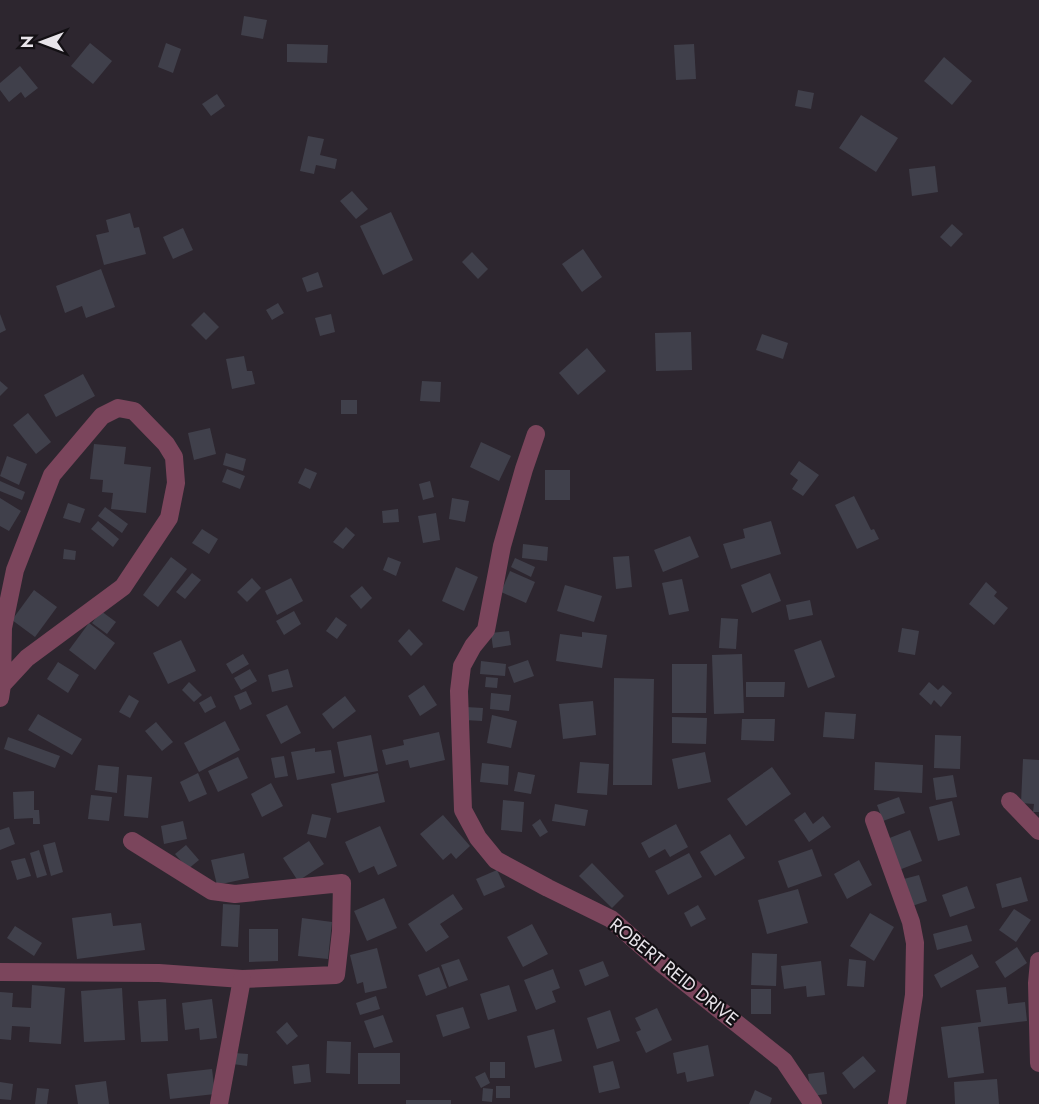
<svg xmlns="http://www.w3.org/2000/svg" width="1039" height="1104" font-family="Jost,sans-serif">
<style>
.building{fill:#40404b}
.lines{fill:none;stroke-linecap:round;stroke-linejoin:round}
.minor{stroke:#7b455c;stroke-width:18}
.labels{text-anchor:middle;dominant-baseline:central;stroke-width:4.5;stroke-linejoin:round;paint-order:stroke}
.street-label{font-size:18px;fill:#e8e4ea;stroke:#131014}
</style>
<rect width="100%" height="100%" fill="#2d262f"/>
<g class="building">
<polygon points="244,16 267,20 263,39 241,35"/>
<polygon points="90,43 112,61 93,84 71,66"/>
<polygon points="166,43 181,49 173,73 158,67"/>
<polygon points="287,44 328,45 327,63 287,62"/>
<polygon points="694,44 696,79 676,80 674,45"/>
<polygon points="944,57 972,81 952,105 924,81"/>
<polygon points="20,66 38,88 25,98 21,92 9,102 0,90 0,83"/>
<polygon points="798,90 814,93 811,109 795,106"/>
<polygon points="217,94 225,106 211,116 202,104"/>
<polygon points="861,115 898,138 876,172 839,148"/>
<polygon points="308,136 324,139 320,155 337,159 335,169 316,165 314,174 300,171"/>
<polygon points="935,166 938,192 912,196 909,169"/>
<polygon points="352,191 368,209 356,219 340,201"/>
<polygon points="391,212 413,260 383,275 360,226"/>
<polygon points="130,213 134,228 139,227 146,254 104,265 96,235 109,232 106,220"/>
<polygon points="952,224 963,234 951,247 940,237"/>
<polygon points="183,228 193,250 173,259 163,237"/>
<polygon points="583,249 602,277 582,292 562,264"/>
<polygon points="472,252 488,269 478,279 462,262"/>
<polygon points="101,269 115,307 86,318 82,306 65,313 56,286"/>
<polygon points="318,272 323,287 307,292 302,278"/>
<polygon points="278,303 284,313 272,320 266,310"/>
<polygon points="204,312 219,327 206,340 191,325"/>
<polygon points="0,314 6,330 0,333"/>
<polygon points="331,314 335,332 320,336 315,318"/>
<polygon points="691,332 692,370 656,371 655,333"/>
<polygon points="762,334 788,343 783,359 756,350"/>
<polygon points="587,348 606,371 578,395 559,373"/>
<polygon points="244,356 247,371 252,371 255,384 232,389 226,359"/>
<polygon points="83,374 95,396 56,417 44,395"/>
<polygon points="0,381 8,388 0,396"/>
<polygon points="422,381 441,382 440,402 420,401"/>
<rect x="341" y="400" width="16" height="14"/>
<polygon points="28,413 51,442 36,454 13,425"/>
<polygon points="210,428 216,454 194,460 188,433"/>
<polygon points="481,442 511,456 499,481 470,467"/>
<polygon points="94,444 126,447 124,464 151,467 146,513 111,509 113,493 102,492 103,480 90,479"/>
<polygon points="226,453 246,459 243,471 223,465"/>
<polygon points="7,456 27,464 19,485 0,476"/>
<polygon points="799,461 819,475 803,496 792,489 798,480 790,474"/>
<polygon points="305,468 317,473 310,489 298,483"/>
<polygon points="227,469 245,476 240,489 222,482"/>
<rect x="545" y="470" width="25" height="30"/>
<polygon points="0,481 25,492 22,500 0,491"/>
<polygon points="430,481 434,497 423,500 419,484"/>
<polygon points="854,496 871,530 874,529 879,539 857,549 835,505"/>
<polygon points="0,498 21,511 9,531 0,526"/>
<polygon points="452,498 469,501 465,522 449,519"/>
<polygon points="68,503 85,509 80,523 63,518"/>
<polygon points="105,507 128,524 122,533 98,516"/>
<polygon points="398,509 399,522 383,523 382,511"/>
<polygon points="436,513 440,540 423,543 418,516"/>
<polygon points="98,521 119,539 113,547 91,529"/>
<polygon points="771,521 781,554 731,569 723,544 745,538 743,529"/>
<polygon points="346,527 355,535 343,549 333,542"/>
<polygon points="202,529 218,539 209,554 192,543"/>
<polygon points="690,536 699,557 663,572 654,550"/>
<polygon points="523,544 548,547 547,561 522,558"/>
<polygon points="64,549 76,551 75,560 63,559"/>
<polygon points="629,556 632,587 616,589 613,557"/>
<polygon points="171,557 187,569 158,607 143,595"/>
<polygon points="388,557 401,562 396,576 383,570"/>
<polygon points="515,558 535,567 531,577 511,567"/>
<polygon points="456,567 478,577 464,611 442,601"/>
<polygon points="510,571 535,582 526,603 501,592"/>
<polygon points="192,573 201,580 185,599 176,592"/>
<polygon points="770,573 781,601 752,613 741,585"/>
<polygon points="252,578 261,588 247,602 237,592"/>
<polygon points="291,578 303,601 277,615 265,591"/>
<polygon points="682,579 689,611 669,615 662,583"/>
<polygon points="986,582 997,592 994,596 1008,608 994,625 969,604"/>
<polygon points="565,585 602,596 594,622 557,611"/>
<polygon points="362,586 372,598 361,609 350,596"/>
<polygon points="34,590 57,607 35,637 12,620"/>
<polygon points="810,600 813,615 789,620 786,605"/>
<polygon points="101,611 116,622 107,634 92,623"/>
<polygon points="294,611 301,624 284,635 276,621"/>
<polygon points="336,617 347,625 337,639 326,631"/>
<polygon points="721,618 738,619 736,649 719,648"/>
<polygon points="89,623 115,643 95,670 69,650"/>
<polygon points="902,628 919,631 915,655 898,652"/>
<polygon points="409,629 423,644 411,656 398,641"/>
<polygon points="509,631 511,645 493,648 491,633"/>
<polygon points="582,632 607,635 602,668 556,661 560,634 582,637"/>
<polygon points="181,640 196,671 168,684 153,653"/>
<polygon points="821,640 835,677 808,688 794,650"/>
<polygon points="243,654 249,664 232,674 226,664"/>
<polygon points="742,654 744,713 714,714 712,655"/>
<polygon points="528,660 534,676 514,683 508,667"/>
<polygon points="481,661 506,664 505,676 480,674"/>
<polygon points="58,662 79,675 68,693 47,679"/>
<polygon points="672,664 707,664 706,713 672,713"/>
<polygon points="250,669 257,681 241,690 234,678"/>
<polygon points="288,669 293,687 272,692 268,675"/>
<polygon points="486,677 498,678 497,688 485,687"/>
<polygon points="614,678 654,679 652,785 613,785"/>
<polygon points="189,682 202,695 194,702 182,690"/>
<polygon points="746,682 785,682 784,697 746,697"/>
<polygon points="929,682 938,690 943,685 952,693 941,707 934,700 931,705 919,694"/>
<polygon points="424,685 437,705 420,716 408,696"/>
<polygon points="246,691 252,704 240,710 234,696"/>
<polygon points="491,693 511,695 509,711 490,709"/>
<polygon points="129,695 139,701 130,718 119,712"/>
<polygon points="211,696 216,707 205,713 199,703"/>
<polygon points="345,696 356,711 333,729 322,714"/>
<polygon points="593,701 596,735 563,739 559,704"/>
<polygon points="287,705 301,733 281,744 266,715"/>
<polygon points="466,707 483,708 482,721 465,720"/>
<polygon points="825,712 856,714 854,739 823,737"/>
<polygon points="38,714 82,739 72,755 28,730"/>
<polygon points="492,715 517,721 511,748 487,743"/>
<polygon points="672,717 707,718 706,744 672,743"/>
<polygon points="742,719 775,719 774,741 741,740"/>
<polygon points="225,721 240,750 199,772 184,743"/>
<polygon points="156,722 173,742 162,751 145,731"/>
<polygon points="439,732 445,760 410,768 408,760 386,765 382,750 404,745 403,740"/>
<polygon points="371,735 378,771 344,777 337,742"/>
<polygon points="935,735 961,736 960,769 934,768"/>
<polygon points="8,737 60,756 55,768 4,749"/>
<polygon points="315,748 315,752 331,750 335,773 297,780 291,752"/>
<polygon points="705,752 711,782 678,789 672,759"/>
<polygon points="284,756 288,776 275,778 271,758"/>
<polygon points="238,757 248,778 218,792 208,771"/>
<polygon points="1023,759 1039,760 1039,812 1033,812 1034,804 1021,803"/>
<polygon points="580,762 609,764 607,795 577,793"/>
<polygon points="875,762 923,765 922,793 874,790"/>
<polygon points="482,763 509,766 508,785 480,782"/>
<polygon points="98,765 119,767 117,793 95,790"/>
<polygon points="772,767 791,794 746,826 727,799"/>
<polygon points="518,772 535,775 531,794 514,791"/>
<polygon points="198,773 207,794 189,802 180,782"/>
<polygon points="378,773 385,802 337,813 331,784"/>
<polygon points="127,775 152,777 148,818 124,816"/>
<polygon points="953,775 957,797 936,800 933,778"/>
<polygon points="271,783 283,806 262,817 251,794"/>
<polygon points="34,791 34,810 39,810 40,824 33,824 33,818 14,819 13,792"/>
<polygon points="91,795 112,797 109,821 88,819"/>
<polygon points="899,797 905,813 883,821 877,805"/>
<polygon points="503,800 524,802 522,832 501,830"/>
<polygon points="952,801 960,835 938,841 929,807"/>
<polygon points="555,804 588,810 585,826 552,821"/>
<polygon points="805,812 813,824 823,816 831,827 809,842 794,820"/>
<polygon points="312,814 331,818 326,838 307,834"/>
<polygon points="443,815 470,846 456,859 451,853 443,860 420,834"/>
<polygon points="540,819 548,832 540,837 532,825"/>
<polygon points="183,821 187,839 164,844 161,826"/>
<polygon points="676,824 688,847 670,857 665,849 649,858 641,843"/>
<polygon points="380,826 397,866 378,875 374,866 359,873 345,842"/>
<polygon points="9,827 15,844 0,850 0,830"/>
<polygon points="910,830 922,861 899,870 887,839"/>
<polygon points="730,834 745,858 715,876 700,852"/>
<polygon points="309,841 324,864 298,881 283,858"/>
<polygon points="55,842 63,872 51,876 43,845"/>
<polygon points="186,845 199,860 188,869 175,854"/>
<polygon points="812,849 822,876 788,888 778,861"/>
<polygon points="39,850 47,875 37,878 30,853"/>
<polygon points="244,853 249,878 217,885 211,860"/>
<polygon points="689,853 702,877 668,895 655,871"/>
<polygon points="25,858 31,876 17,880 11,861"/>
<polygon points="859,860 872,885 847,899 834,874"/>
<polygon points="592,863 624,896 612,908 579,876"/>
<polygon points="497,870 505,887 484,896 476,879"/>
<polygon points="919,875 927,901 909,907 900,880"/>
<polygon points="1021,877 1028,901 1002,908 996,884"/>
<polygon points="967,886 975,908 950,917 942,895"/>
<polygon points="798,889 808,923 767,934 758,900"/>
<polygon points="453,894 463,909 440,924 449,937 426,952 408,924"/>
<polygon points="384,898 397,928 367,941 354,911"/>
<polygon points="223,904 240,905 238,947 221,946"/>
<polygon points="698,905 706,919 691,927 684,913"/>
<polygon points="1014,909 1031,920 1016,942 999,930"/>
<polygon points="111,913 113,926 141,923 145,950 77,959 72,918"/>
<polygon points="870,913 894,927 874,961 850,946"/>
<polygon points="302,918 332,922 328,959 298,956"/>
<polygon points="532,924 548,954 523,967 507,937"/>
<polygon points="967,925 972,941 937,950 933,934"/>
<polygon points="15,926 42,943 34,956 7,938"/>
<polygon points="249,929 278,929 278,961 249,962"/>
<polygon points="1017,947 1027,963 1005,978 995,962"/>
<polygon points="377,948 387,988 365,993 363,982 357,984 350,955"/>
<polygon points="752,953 777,954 776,986 751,985"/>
<polygon points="972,954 979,967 941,988 934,975"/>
<polygon points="459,959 468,980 449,987 441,965"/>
<polygon points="849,959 866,961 864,987 847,986"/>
<polygon points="603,961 609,976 585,986 579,970"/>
<polygon points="821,961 825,995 807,997 806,986 784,989 781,966"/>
<polygon points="439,967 447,988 426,996 418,975"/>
<polygon points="553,969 560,988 552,991 556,1002 536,1010 524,980"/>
<polygon points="32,985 65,988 61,1044 29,1042 30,1027 12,1026 11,1040 0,1039 0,992 13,993 12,1007 31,1008"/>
<polygon points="509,985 517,1011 488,1020 480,994"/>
<polygon points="1006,987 1008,1004 1025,1002 1027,1021 978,1027 984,1073 948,1078 941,1027 981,1022 976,990"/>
<polygon points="122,988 125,1040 84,1042 81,991"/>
<rect x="751" y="989" width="20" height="25"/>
<polygon points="376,996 380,1009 360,1015 356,1003"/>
<polygon points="166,999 168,1041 141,1042 138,1001"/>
<polygon points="212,999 217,1038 200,1040 199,1028 185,1030 182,1003"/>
<polygon points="463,1007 470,1028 443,1037 436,1015"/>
<polygon points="657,1008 672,1040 646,1053 636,1032 641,1030 635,1018"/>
<polygon points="610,1010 620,1041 597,1049 587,1018"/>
<polygon points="383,1015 393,1042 374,1048 364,1021"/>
<polygon points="287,1022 298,1036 287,1045 276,1032"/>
<polygon points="554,1029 562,1061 535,1068 527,1036"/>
<polygon points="327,1041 351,1042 350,1074 326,1073"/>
<polygon points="708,1045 714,1076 687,1082 685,1072 677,1074 673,1053"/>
<polygon points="234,1053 248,1054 247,1066 233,1064"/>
<rect x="358" y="1053" width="42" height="31"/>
<polygon points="863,1056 876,1071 854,1089 842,1073"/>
<polygon points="613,1061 620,1088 599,1093 593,1066"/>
<rect x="490" y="1062" width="15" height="16"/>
<polygon points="309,1064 311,1082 294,1084 292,1066"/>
<polygon points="212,1069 215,1094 170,1099 167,1074"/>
<polygon points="485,1072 490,1083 481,1088 475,1077"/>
<polygon points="824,1072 827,1094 811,1096 808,1074"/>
<polygon points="997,1079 999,1104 955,1104 954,1082"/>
<polygon points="106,1081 109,1104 78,1104 75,1085"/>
<polygon points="0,1082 13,1084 11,1100 0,1099"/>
<rect x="496" y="1086" width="14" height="12"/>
<polygon points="37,1088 49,1089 47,1104 35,1104"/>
<polygon points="483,1088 493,1089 492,1102 482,1101"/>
<polygon points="755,1090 772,1098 770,1104 749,1104"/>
<rect x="406" y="1100" width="45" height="4"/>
</g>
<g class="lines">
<g class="minor">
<polyline points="536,434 524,469 502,546 486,630 473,646 462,666 459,691 463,810 478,838 496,860 548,888 611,919 662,964 784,1061 813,1104"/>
<polyline points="0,698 2,685 3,628 15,570 52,475 102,416 118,408 134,411 166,444 174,457 176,483 169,518 123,587 27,658 2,685"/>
<polyline points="1010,801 1039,831"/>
<polyline points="874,820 911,922 915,943 914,995 897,1104"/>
<polyline points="1039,961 1037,983 1039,1063"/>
<polyline points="0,972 159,973 242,979 336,975 341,931 342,883 235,894 212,891 132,841"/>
<polyline points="219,1104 242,979"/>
</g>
</g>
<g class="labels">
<g class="street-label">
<text transform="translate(674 972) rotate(39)">ROBERT REID DRIVE</text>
</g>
</g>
<g transform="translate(42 42) rotate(270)" stroke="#131014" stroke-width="4.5" paint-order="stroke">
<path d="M0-4.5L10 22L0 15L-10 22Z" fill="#e8e4ea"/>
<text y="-9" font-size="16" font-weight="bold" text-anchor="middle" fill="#e8e4ea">N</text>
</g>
</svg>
